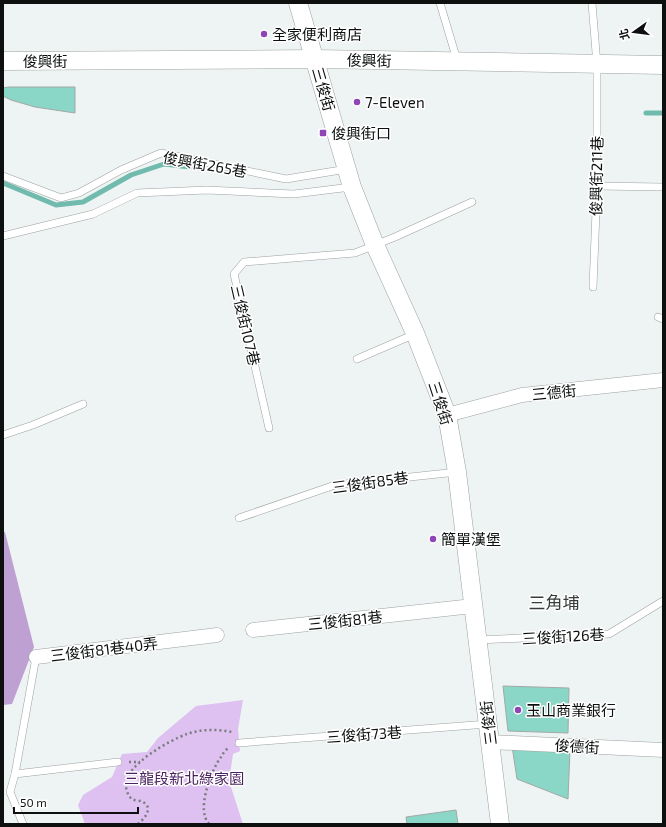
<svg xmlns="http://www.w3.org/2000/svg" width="666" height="827" font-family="'Exo 2','Noto Sans TC',sans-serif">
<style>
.green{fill:#dec0f1}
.forest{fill:#bfa0d2}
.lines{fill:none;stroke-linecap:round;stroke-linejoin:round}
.stream{stroke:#70bbad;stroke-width:5}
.building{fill:#8ad6c7;stroke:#a2a8a6}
.service-casing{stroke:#9ca2a0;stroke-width:8}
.minor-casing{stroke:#9ca2a0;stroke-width:15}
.tertiary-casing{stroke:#9ca2a0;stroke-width:19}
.path{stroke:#787c7c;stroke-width:2.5;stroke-dasharray:2 3;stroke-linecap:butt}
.service{stroke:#fff;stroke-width:7}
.minor{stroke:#fff;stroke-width:14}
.tertiary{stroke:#fff;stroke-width:18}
.poi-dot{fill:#9045b6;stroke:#fff;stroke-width:1.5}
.labels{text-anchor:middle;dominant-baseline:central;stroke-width:3;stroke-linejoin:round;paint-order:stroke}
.poi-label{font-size:15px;fill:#0e1010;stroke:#fff;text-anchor:start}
.street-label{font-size:15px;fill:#0e1010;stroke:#fff}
.park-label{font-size:15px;fill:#4a225f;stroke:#fff}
.quarter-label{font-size:17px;fill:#363c3a;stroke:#fff}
</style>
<rect width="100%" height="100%" fill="#eef4f3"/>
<polygon class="green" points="243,700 238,729 240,751 233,754 229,781 243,824 85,824 78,805 83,795 112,777 122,754 147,752 158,738 196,706"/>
<polygon class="forest" points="3,532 5,532 34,647 12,704 3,705"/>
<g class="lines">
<g class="stream">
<polyline points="646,113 663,113"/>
<polyline points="3,183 56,205 83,202 131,175 164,164 190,167"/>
</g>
</g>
<g class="building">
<polygon points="8,87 75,87 75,113 35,107 11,100 3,96 3,88"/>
<polygon points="503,686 569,688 568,733 508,731"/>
<polygon points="512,746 570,750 568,799 517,779"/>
<polygon points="456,810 458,824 407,824 406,817"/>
</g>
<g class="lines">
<g class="service-casing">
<g id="service">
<polyline points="440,3 457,60"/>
<polyline points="592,3 597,65 597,186 593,287"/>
<polyline points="3,176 61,198 79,193 121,170 161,153 286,179 347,169"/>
<polyline points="597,186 663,187"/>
<polyline points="3,236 93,214 137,193 207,190 294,194 351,187"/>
<polyline points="658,317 663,319"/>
<polyline points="357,359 415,334"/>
<polyline points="269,428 234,274 244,262 355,253 395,237 472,202"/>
<polyline points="3,435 33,425 83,404"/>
<polyline points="239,518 335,485 457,472"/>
<polyline points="478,640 609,634 663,601"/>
<polyline points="239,743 488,724"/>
<polyline points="15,774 118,762"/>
<polyline points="23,824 10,792 15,774 36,657"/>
</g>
</g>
<g class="minor-casing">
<g id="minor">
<polyline points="447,415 522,395 663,380"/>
<polyline points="253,630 473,606"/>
<polyline points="36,657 217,635"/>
<polyline points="490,742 663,750"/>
</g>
</g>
<g class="tertiary-casing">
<g id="tertiary">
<polyline points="298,3 352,187 375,245 415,333 447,415 457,472 500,824"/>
<polyline points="3,61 315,59 663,65"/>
</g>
</g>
<g class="path">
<polyline points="129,762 140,762"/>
<path d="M138,824c6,-5 16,-16 5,-22 -3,-2 -8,-1 -11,-3 -4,-3 -6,-9 -6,-14 -1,-20 44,-45 61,-51 14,-5 30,-5 45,-2v2"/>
<path d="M209,824c-2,-3 -4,-6 -4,-8 -5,-15 7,-47 16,-59 2,-4 5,-7 8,-10"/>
</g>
<use href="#service" class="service"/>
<use href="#minor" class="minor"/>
<use href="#tertiary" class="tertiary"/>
</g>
<g class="poi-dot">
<circle cx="264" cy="34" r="4"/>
<circle cx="357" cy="102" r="4"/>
<rect x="319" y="129" width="8" height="8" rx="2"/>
<circle cx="433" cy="539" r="4"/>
<circle cx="518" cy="710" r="4"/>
</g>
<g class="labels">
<g class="poi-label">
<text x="272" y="34">全家便利商店</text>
<text x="365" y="102">7-Eleven</text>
<text x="331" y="133">俊興街口</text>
<text x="441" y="539">簡單漢堡</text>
<text x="526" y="710">玉山商業銀行</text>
</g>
<g class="street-label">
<text transform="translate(369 60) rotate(1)">俊興街</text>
<text x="45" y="61">俊興街</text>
<text transform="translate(324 89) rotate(74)">三俊街</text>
<text transform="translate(205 164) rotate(10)">俊興街265巷</text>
<text transform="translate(596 176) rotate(-89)">俊興街211巷</text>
<text transform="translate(246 325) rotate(77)">三俊街107巷</text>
<text transform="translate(554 392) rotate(-6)">三德街</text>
<text transform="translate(441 403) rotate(72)">三俊街</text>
<text transform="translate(370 482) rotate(-8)">三俊街85巷</text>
<text transform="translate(345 620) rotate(-6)">三俊街81巷</text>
<text transform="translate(563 636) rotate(-3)">三俊街126巷</text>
<text transform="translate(104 649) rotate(-7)">三俊街81巷40弄</text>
<text transform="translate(488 723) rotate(-97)">三俊街</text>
<text transform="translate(364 734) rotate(-4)">三俊街73巷</text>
<text transform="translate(577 746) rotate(3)">俊德街</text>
</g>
<g class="park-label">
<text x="184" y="778">三龍段新北綠家園</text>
</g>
<g class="quarter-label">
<text x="554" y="602">三角埔</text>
</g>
</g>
<rect width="666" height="827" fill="none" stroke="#0e1010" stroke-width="8"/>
<g transform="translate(634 32) rotate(256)" stroke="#ffffff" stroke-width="3" paint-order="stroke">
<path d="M0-3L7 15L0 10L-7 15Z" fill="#0e1010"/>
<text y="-6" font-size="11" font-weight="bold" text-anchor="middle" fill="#0e1010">北</text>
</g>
<path d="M14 807v6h124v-6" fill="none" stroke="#0e1010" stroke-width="2"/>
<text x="20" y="807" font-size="12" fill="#0e1010" stroke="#ffffff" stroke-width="3" paint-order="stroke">50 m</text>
</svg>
